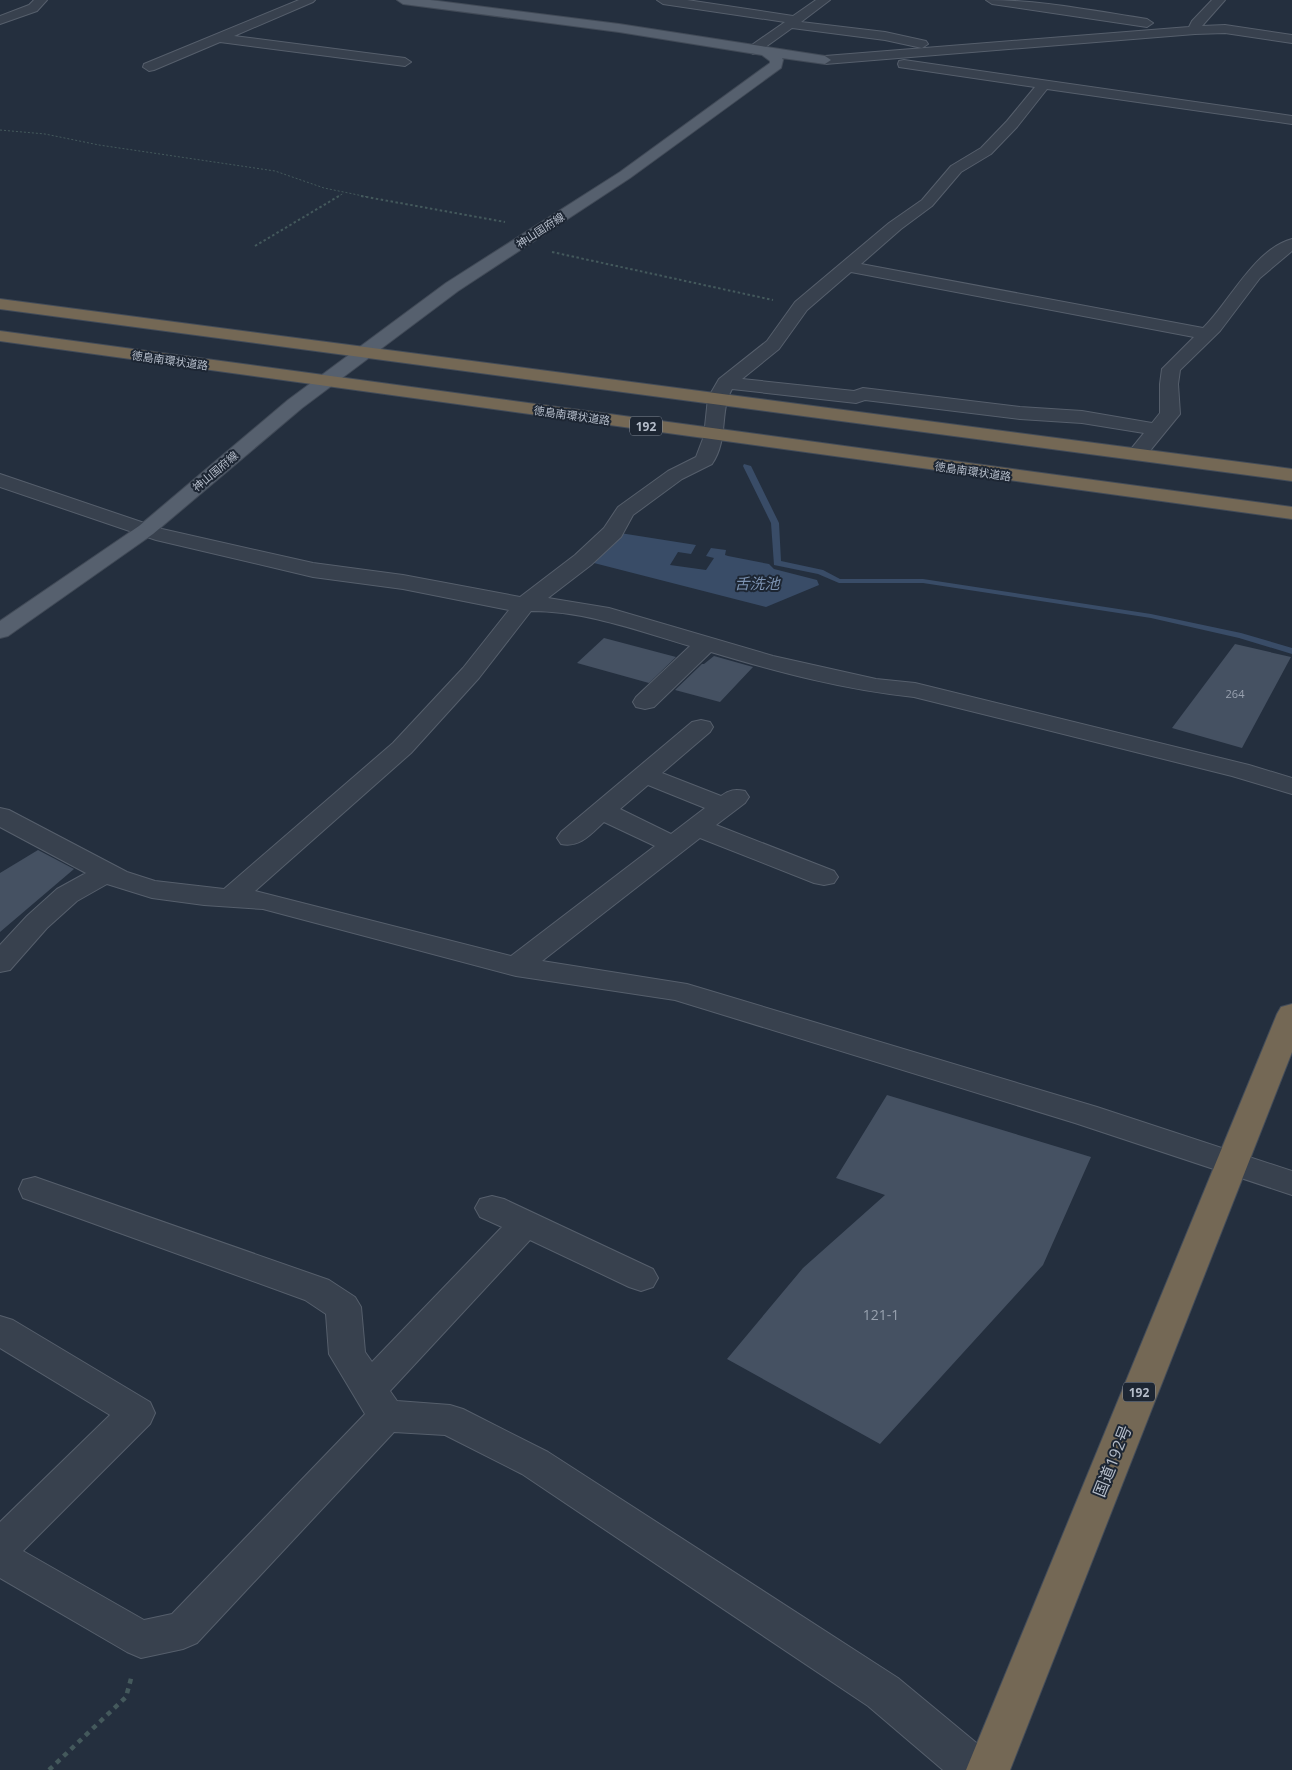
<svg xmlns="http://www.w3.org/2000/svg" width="1292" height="1770" font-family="'Open Sans','Noto Sans JP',sans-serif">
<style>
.water{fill:#394c67}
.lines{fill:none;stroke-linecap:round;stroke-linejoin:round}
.stream{fill:#394c67;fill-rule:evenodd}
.building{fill:#455162}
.minor-casing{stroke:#565f6c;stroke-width:2}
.major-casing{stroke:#414a57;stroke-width:2}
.highway-casing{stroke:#434c59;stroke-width:2}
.path-far2{stroke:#44595c;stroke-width:1;stroke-dasharray:2 2;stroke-linecap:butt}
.path-far1{stroke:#44595c;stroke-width:2;stroke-dasharray:2.5 2.5;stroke-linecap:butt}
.path{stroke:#44595c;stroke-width:4.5;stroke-dasharray:5 5;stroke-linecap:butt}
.minor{fill:#38414e;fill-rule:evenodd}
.major{fill:#56606e;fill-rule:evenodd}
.highway{fill:#746855;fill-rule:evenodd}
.labels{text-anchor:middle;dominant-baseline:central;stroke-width:4;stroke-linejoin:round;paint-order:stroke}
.far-street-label{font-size:11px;fill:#b4bcc9;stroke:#1d2633}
.number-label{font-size:11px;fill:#98a1af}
.shield{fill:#1d2633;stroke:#878f9c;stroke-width:1}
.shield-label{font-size:12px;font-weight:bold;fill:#b4bcc9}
.near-number-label{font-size:14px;fill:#98a1af}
.water-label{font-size:15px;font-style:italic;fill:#7c92b1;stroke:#1d2633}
.near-street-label{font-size:16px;fill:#b4bcc9;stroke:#1d2633}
</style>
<rect width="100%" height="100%" fill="#242f3e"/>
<polygon class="water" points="620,533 696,545 691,554 678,552 670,565 706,570 714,558 706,556 711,548 726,550 725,555 728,556 769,564 774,569 817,580 819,585 766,607 590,562"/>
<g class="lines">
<polygon class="stream" points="744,464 751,466 779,523 781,561 823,570 840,579 923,579 1151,614 1241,633 1292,648 1292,654 1239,638 1151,618 923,583 839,583 818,574 774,565 771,523 743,466"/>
</g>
<g class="building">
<polygon points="604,638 676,657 649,683 577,663"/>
<polygon points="1235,644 1291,657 1242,748 1172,728"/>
<polygon points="714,656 753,667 720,702 675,690 702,664 704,664"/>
<polygon points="38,850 74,869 0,932 0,873"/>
<polygon points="887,1095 1091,1157 1043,1265 880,1444 727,1359 803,1268 885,1195 836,1178"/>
</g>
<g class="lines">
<g class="minor-casing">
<g id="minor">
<polygon points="34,0 47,0 37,11 0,24 0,16 29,5"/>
<polygon points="299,0 315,0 313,2 234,36 405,58 411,62 405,66 220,42 154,70 149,71 143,67 144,64"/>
<polygon points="657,0 687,0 793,16 816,0 830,0 801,22 885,32 926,41 928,44 922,48 885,40 792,28 757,53 753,54 747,50 749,47 785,22 663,4"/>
<path d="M986,0c54,0 108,11 161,19l6,4 -6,4 -155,-23z"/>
<polygon points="1212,0 1225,0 1202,26 1225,25 1292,35 1292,43 1225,33 1195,34 825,64 819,60 825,56 1189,27 1192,21"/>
<path d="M904,60l388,56v8l-245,-35 -30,38 -26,27 -30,18 -29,34 -31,23 -40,35 342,64c26,-25 51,-79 89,-89v12l-32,27 -40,53 -40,39 -2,14 2,30 -36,44 -7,2 -7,-2 -3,-4 17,-21 -62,-10 -62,-4 -155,-19 -9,3 -124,-14c-13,22 -3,50 -20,75l-30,15 -49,36 -12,22 -30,28 -43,33 61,10 164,48 103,23 39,4 334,82 43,13v16l-60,-18 -318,-79c-69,-7 -137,-25 -203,-45l-57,55 -9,2 -9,-2 -3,-5 3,-5 54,-51c-51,-15 -104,-35 -159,-35l-52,67 -68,75 -156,138 256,65 144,-110 -51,-24c-13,12 -24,26 -43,22l-4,-6 4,-6 131,-110 9,-2 9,2 3,5 -3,5 -48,41 59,23c8,-6 14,-7 24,-5l4,6 -4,6 -29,22 118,46 4,6 -4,6 -10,2 -10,-2 -114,-45 -158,123 145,23 410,123 195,64v24l-217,-72 -400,-123 -159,-24 -253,-67 -59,-4 -52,-7 -45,-14 -30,17 -30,27 -37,42 -10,2v-27l27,-29 30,-27 29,-16 -86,-46v-19l9,2 118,62 28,9 69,8 169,-146 70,-75 46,-58 -106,-21 -90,-12 -157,-37 -156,-53v-13l162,55 151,34 90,12 117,22 55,-42 29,-27 14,-21 50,-36 28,-14 8,-21 4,-38 11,-19 48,-38 28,-39 94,-79 33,-23 29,-34 30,-18 26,-27 28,-34 -136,-20 -1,-3 1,-3zM851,272l343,65 -32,32 -2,15v29l-8,10 -70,-12 -62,-4 -157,-19 -9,3 -112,-12 37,-30 28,-39zM648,785l57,23 -34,26 -51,-25z"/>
<polygon points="35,1177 329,1280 355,1297 361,1307 365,1352 372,1362 502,1227 480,1217 475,1208 480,1199 492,1196 504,1199 653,1269 658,1278 653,1287 641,1291 629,1287 530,1240 390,1391 397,1401 450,1405 463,1409 548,1452 898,1678 991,1755 998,1770 943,1770 868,1706 522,1474 445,1435 394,1432 197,1643 183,1649 141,1658 127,1652 0,1578 0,1522 110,1415 0,1348 0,1316 13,1320 150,1402 155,1413 150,1424 23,1551 144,1620 172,1614 365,1414 329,1354 326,1314 305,1300 23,1198 19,1189 23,1180"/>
</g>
</g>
<g class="major-casing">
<polygon id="major" points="397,0 430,0 619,24 825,56 831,60 825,64 782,58 783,60 781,68 630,178 458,291 302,408 153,534 8,636 0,638 0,621 139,526 288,400 446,283 620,172 770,63 770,61 762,55 619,32 403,4"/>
</g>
<g class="highway-casing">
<g id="highway">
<polygon points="0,299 1292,469 1292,481 0,309"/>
<polygon points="0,331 1292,507 1292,519 0,341"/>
<polygon points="1292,1004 1292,1052 1010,1770 966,1770 1277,1014 1281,1007"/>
</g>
</g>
<g class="path-far2">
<polyline points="0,130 45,134 99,145 275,171 324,188 368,197"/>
<polyline points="337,197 344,193"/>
</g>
<g class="path-far1">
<polyline points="361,196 505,222"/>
<polyline points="255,246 339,196"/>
<polyline points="552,252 773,300"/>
</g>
<polyline class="path" points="49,1770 126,1697 132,1675"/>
<use href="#minor" class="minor"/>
<use href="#major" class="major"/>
<use href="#highway" class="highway"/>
</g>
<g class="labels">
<g class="far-street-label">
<text transform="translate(540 230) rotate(-33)">神山国府線</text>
<text transform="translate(170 360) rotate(8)">徳島南環状道路</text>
<text transform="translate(572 415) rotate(8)">徳島南環状道路</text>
<text transform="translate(215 471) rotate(-40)">神山国府線</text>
<text transform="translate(973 471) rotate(8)">徳島南環状道路</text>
</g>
<g class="number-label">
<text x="1235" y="693">264</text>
</g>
<g class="shield">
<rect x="630" y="416.5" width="32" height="19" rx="4"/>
<rect x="1123" y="1382.5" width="32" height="19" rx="4"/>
</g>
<g class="shield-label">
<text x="646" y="426">192</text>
<text x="1139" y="1392">192</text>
</g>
<g class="near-number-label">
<text x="881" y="1314">121-1</text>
</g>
<g class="water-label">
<text x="757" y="583">舌洗池</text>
</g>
<g class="near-street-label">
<text transform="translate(1112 1461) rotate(-68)">国道192号</text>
</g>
</g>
</svg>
